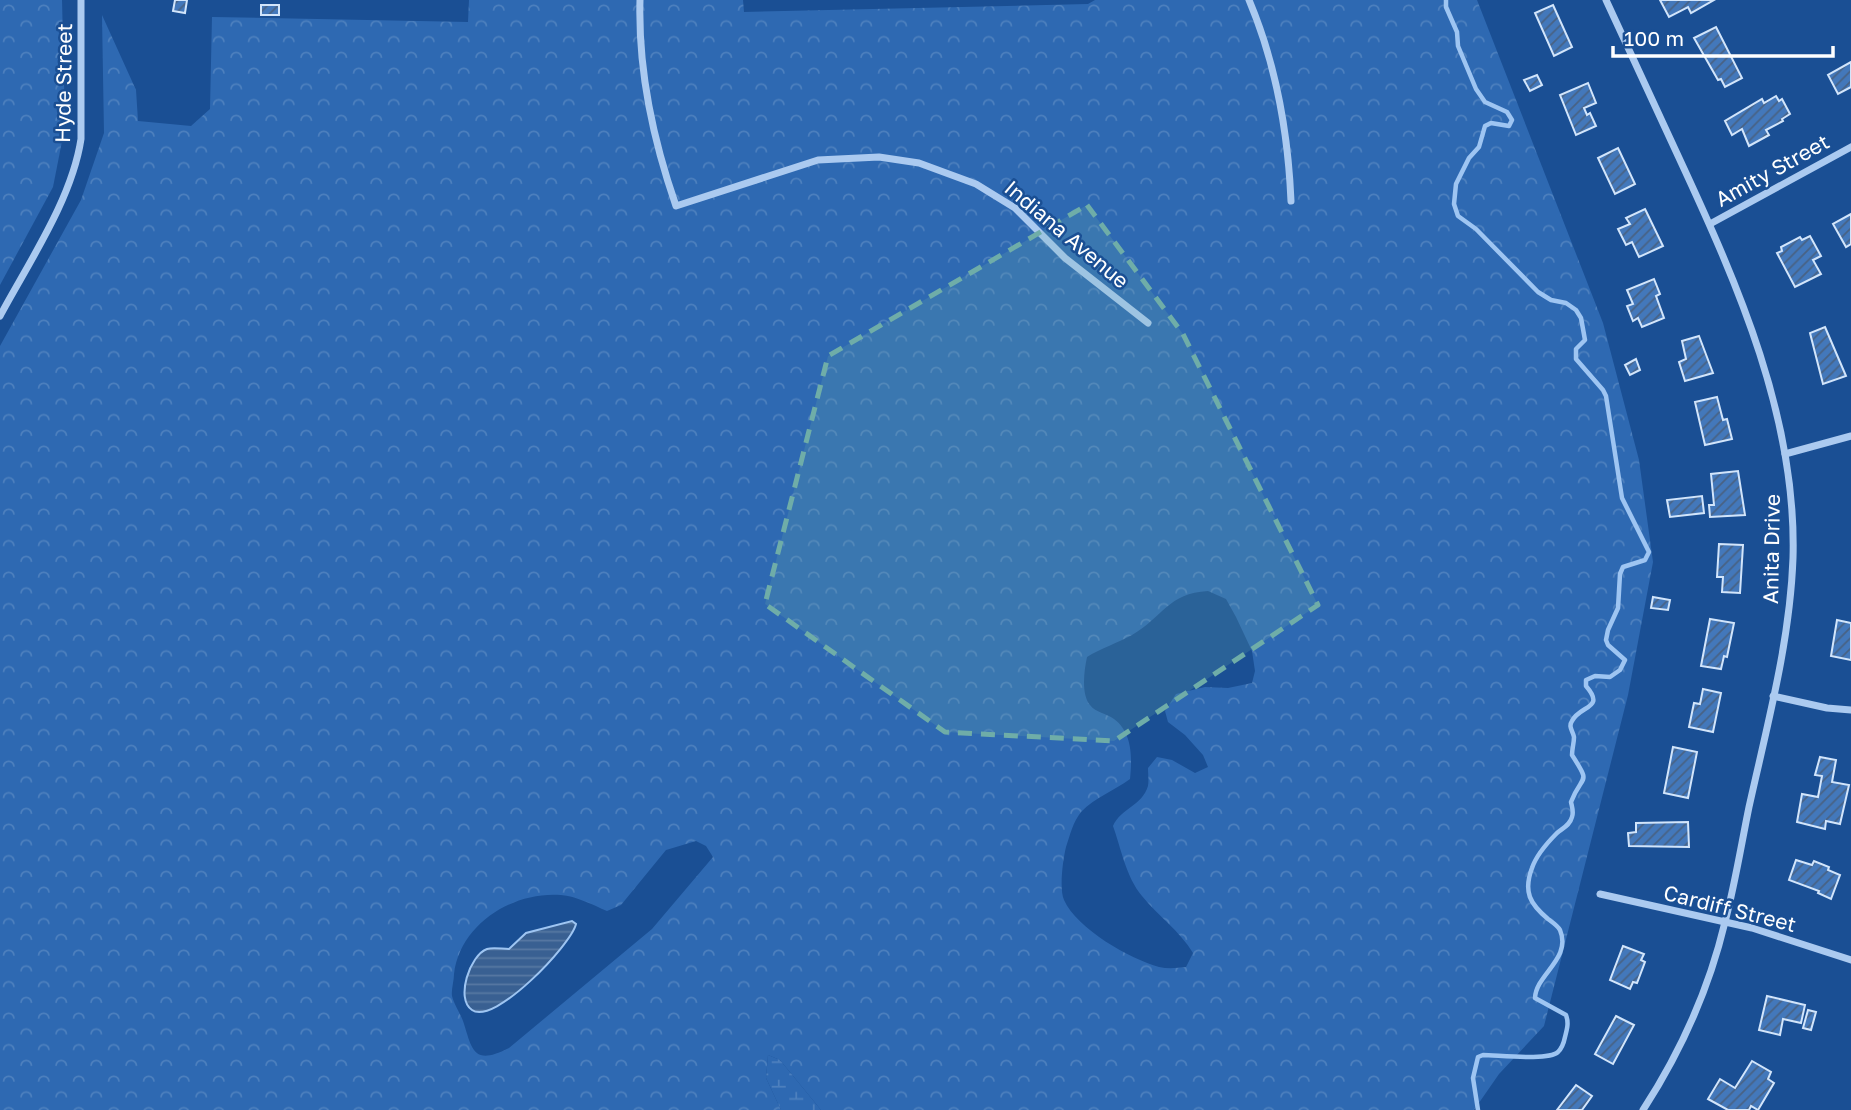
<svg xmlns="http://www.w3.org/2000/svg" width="1851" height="1110" font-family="'Golos Text',sans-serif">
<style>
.forest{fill:url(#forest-crowns);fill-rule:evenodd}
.wetland{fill:url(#wetland-marsh)}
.water{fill:url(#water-rules);stroke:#9ec5f2;stroke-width:2}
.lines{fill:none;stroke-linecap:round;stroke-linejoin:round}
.stream{stroke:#9ec5f2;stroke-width:4.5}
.building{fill:url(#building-hatch);stroke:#d2e5fb;stroke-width:2}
.minor{stroke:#abcaf0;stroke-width:7}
.marked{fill:#6fada8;fill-opacity:0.2;stroke:#6fada8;stroke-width:5;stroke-dasharray:14 9;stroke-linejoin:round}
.labels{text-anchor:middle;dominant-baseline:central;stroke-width:5;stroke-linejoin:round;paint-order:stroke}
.street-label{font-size:21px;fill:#fff;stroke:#1a4f94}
</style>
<defs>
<pattern id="forest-crowns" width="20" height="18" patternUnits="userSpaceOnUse" patternTransform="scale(1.75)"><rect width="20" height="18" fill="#2e69b2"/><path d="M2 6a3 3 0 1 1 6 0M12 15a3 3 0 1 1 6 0" fill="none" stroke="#4d80be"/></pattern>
<pattern id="wetland-marsh" width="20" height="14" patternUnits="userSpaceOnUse" patternTransform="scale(1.75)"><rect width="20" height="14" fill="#2e69b2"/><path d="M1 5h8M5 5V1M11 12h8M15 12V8" fill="none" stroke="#4d80be"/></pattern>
<pattern id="water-rules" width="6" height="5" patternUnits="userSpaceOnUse" patternTransform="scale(1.75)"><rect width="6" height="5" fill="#396092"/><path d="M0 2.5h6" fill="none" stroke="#5778a2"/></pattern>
<pattern id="building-hatch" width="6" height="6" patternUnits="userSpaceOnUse" patternTransform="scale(1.75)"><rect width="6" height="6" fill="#4378bb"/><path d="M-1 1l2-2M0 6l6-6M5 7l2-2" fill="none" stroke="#486284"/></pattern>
</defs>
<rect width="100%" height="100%" fill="#1a4f94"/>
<g class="forest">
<polygon points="0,0 62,0 65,126 53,187 0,285"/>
<path d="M469,0h274l1,12 344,-8 7,-4h382l126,323 36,137 14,102 -25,133 -84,331 -45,48 -25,36h-653l-41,-50 -12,-5 -2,23 15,32h-781v-764l81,-146 23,-67 -2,-118 34,75 2,31 53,5 19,-17 2,-92 256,5zM1208,591l18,8 10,18 16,34 3,20 -3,12 -24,5 -23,-1 -29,7 -11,17 3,11 17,13 18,20 5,12 -13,6 -23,-13 -15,-3 -9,11c0,5 1,13 0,18 -6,20 -27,22 -35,40 8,22 13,51 29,70 16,20 38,35 51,57l-7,14c-9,1 -18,2 -27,0 -29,-8 -82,-38 -95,-67 -5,-11 -1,-41 2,-53 4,-12 7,-25 15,-35 14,-15 33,-21 49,-33 2,-20 3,-46 -16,-60 -8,-6 -18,-6 -24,-14 -9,-11 -6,-34 -3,-48 14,-9 31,-14 45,-22 31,-18 36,-42 76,-44zM696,841l10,5 7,11 -61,72 -143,119c-37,19 -37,0 -46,-27 -3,-8 -9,-17 -11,-25 -1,-6 2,-15 2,-22 6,-50 59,-83 107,-79 15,1 32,10 46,16l14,-6 45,-55z"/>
</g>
<polygon class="wetland" points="768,1055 780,1060 821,1110 781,1110 766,1078"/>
<path class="water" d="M572,921l4,3c-5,21 -82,102 -104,86 -17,-11 -2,-55 15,-61 6,-2 15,0 22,0l17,-16z"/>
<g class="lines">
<path class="stream" d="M1446,0v7l11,25 1,14 18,43 9,13 22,10 5,8 -3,6 -18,-3 -6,3 -6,21 -10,11 -13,26 -2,20 4,12 18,13 62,63 13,8 15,3 10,7 5,8 4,22 -9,9v10l27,31 3,6 16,102 27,54 -4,8 -22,7 -3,7 -2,34 -10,22 -2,10 2,5 17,15 -5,10 -10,7 -15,-1 -9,4v6c20,23 -6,19 -14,35 -4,6 1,10 2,16 0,6 -2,12 -2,18 20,31 10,18 -1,47 1,5 3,10 1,15 -2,8 -9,11 -15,16 -8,8 -21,23 -25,35 -9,24 -2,36 16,51 4,3 10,7 12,11 12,29 -24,44 -25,68l31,17c3,8 1,14 -1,22 -1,5 -3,11 -7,15 -10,9 -60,3 -75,3l-5,2 -5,21 5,32"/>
</g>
<g class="building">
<polygon points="175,0 187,0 185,13 173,11"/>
<polygon points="1660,0 1714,0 1691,13 1688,7 1669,17"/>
<rect x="261" y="5" width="18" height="10"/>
<polygon points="1553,5 1572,47 1554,56 1535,13"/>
<polygon points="1716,27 1742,78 1725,87 1721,79 1718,80 1694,38"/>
<polygon points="1851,62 1851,87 1838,94 1828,75"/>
<polygon points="1537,75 1542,85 1530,91 1524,80"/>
<polygon points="1588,83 1596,103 1584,108 1587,115 1590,113 1596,126 1576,135 1560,95"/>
<polygon points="1776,96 1779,101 1782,99 1790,114 1782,119 1783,121 1766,130 1769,135 1749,146 1742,129 1732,135 1725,121 1762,99 1764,103"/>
<polygon points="1618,148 1635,184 1615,194 1598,158"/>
<polygon points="1645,209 1663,246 1639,257 1632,242 1626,245 1618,229 1630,224 1626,218"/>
<polygon points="1851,214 1851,244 1846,247 1833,224"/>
<polygon points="1810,236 1821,256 1813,260 1821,274 1795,287 1777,253 1782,251 1781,247 1800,237 1802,240"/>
<polygon points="1654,279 1660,294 1656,296 1664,318 1642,327 1638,318 1633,321 1627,306 1633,304 1627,290"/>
<polygon points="1825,327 1846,376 1823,384 1810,333"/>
<polygon points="1699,336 1713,373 1685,381 1679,362 1686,359 1682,341"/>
<polygon points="1636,359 1640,370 1630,375 1625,365"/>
<polygon points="1717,397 1723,420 1727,419 1732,439 1705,445 1695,402"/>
<polygon points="1738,471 1745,515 1710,517 1709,505 1714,505 1711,474"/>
<polygon points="1702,496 1704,513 1670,517 1667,500"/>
<polygon points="1719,544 1743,545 1740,593 1722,592 1723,577 1717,577"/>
<polygon points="1653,597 1670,600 1668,610 1651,608"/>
<polygon points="1710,619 1734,623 1727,657 1724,656 1721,669 1701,666"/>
<polygon points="1837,620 1851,623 1851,660 1831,656"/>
<polygon points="1703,689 1721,693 1713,732 1689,727 1694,703 1700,704"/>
<polygon points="1673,747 1697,752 1688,798 1664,793"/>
<polygon points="1820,757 1836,760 1832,782 1849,785 1840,824 1826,821 1825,829 1797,822 1802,794 1818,797 1822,776 1815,775"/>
<polygon points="1688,822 1689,847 1629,846 1628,833 1636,832 1636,823"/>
<polygon points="1796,860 1812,865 1814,861 1829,867 1828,870 1840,875 1831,899 1818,893 1819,891 1789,880"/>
<polygon points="1623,946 1644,954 1641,960 1645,962 1637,983 1633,982 1630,989 1610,980"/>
<polygon points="1767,996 1805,1005 1801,1023 1783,1019 1780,1035 1759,1030"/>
<polygon points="1808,1010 1816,1012 1811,1030 1803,1028"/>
<polygon points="1616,1016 1634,1025 1613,1064 1595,1054"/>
<polygon points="1752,1061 1771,1072 1768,1079 1774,1083 1758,1110 1751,1106 1749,1110 1728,1110 1708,1099 1720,1079 1735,1088"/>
<polygon points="1576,1085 1592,1096 1582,1110 1557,1110"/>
</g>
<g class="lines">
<g class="minor">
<path d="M640,0c-2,71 13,140 36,206l142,-46 61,-3 40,6 57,21 39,24 50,50 83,65"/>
<path d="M1249,0c27,64 39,131 42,201"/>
<path d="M1606,0c25,53 49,107 74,160 58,125 117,259 113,398 -3,84 -26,168 -44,249 -8,39 -14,77 -24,115 -16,67 -45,131 -82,188"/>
<polyline points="1710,224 1851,147"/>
<path d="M0,316c29,-54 72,-117 81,-177v-139"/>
<polyline points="1785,454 1851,436"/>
<polyline points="1773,696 1827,708 1851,710"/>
<polyline points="1600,894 1752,928 1851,960"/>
</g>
</g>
<path class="marked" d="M1087,205l96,129 135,271 -204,136 -169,-9 -180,-128 63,-248z"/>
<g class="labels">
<g class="street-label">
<text transform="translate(63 83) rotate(-89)">Hyde Street</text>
<text transform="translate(1772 170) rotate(-29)">Amity Street</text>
<text transform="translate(1067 234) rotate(40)">Indiana Avenue</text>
<text transform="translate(1771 549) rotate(-89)">Anita Drive</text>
<text transform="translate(1730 908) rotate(14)">Cardiff Street</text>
</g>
</g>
<path d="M1613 46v10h220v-10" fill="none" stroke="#ffffff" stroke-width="3.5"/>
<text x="1624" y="46" font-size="21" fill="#ffffff" stroke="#1a4f94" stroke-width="5" paint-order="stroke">100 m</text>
</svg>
